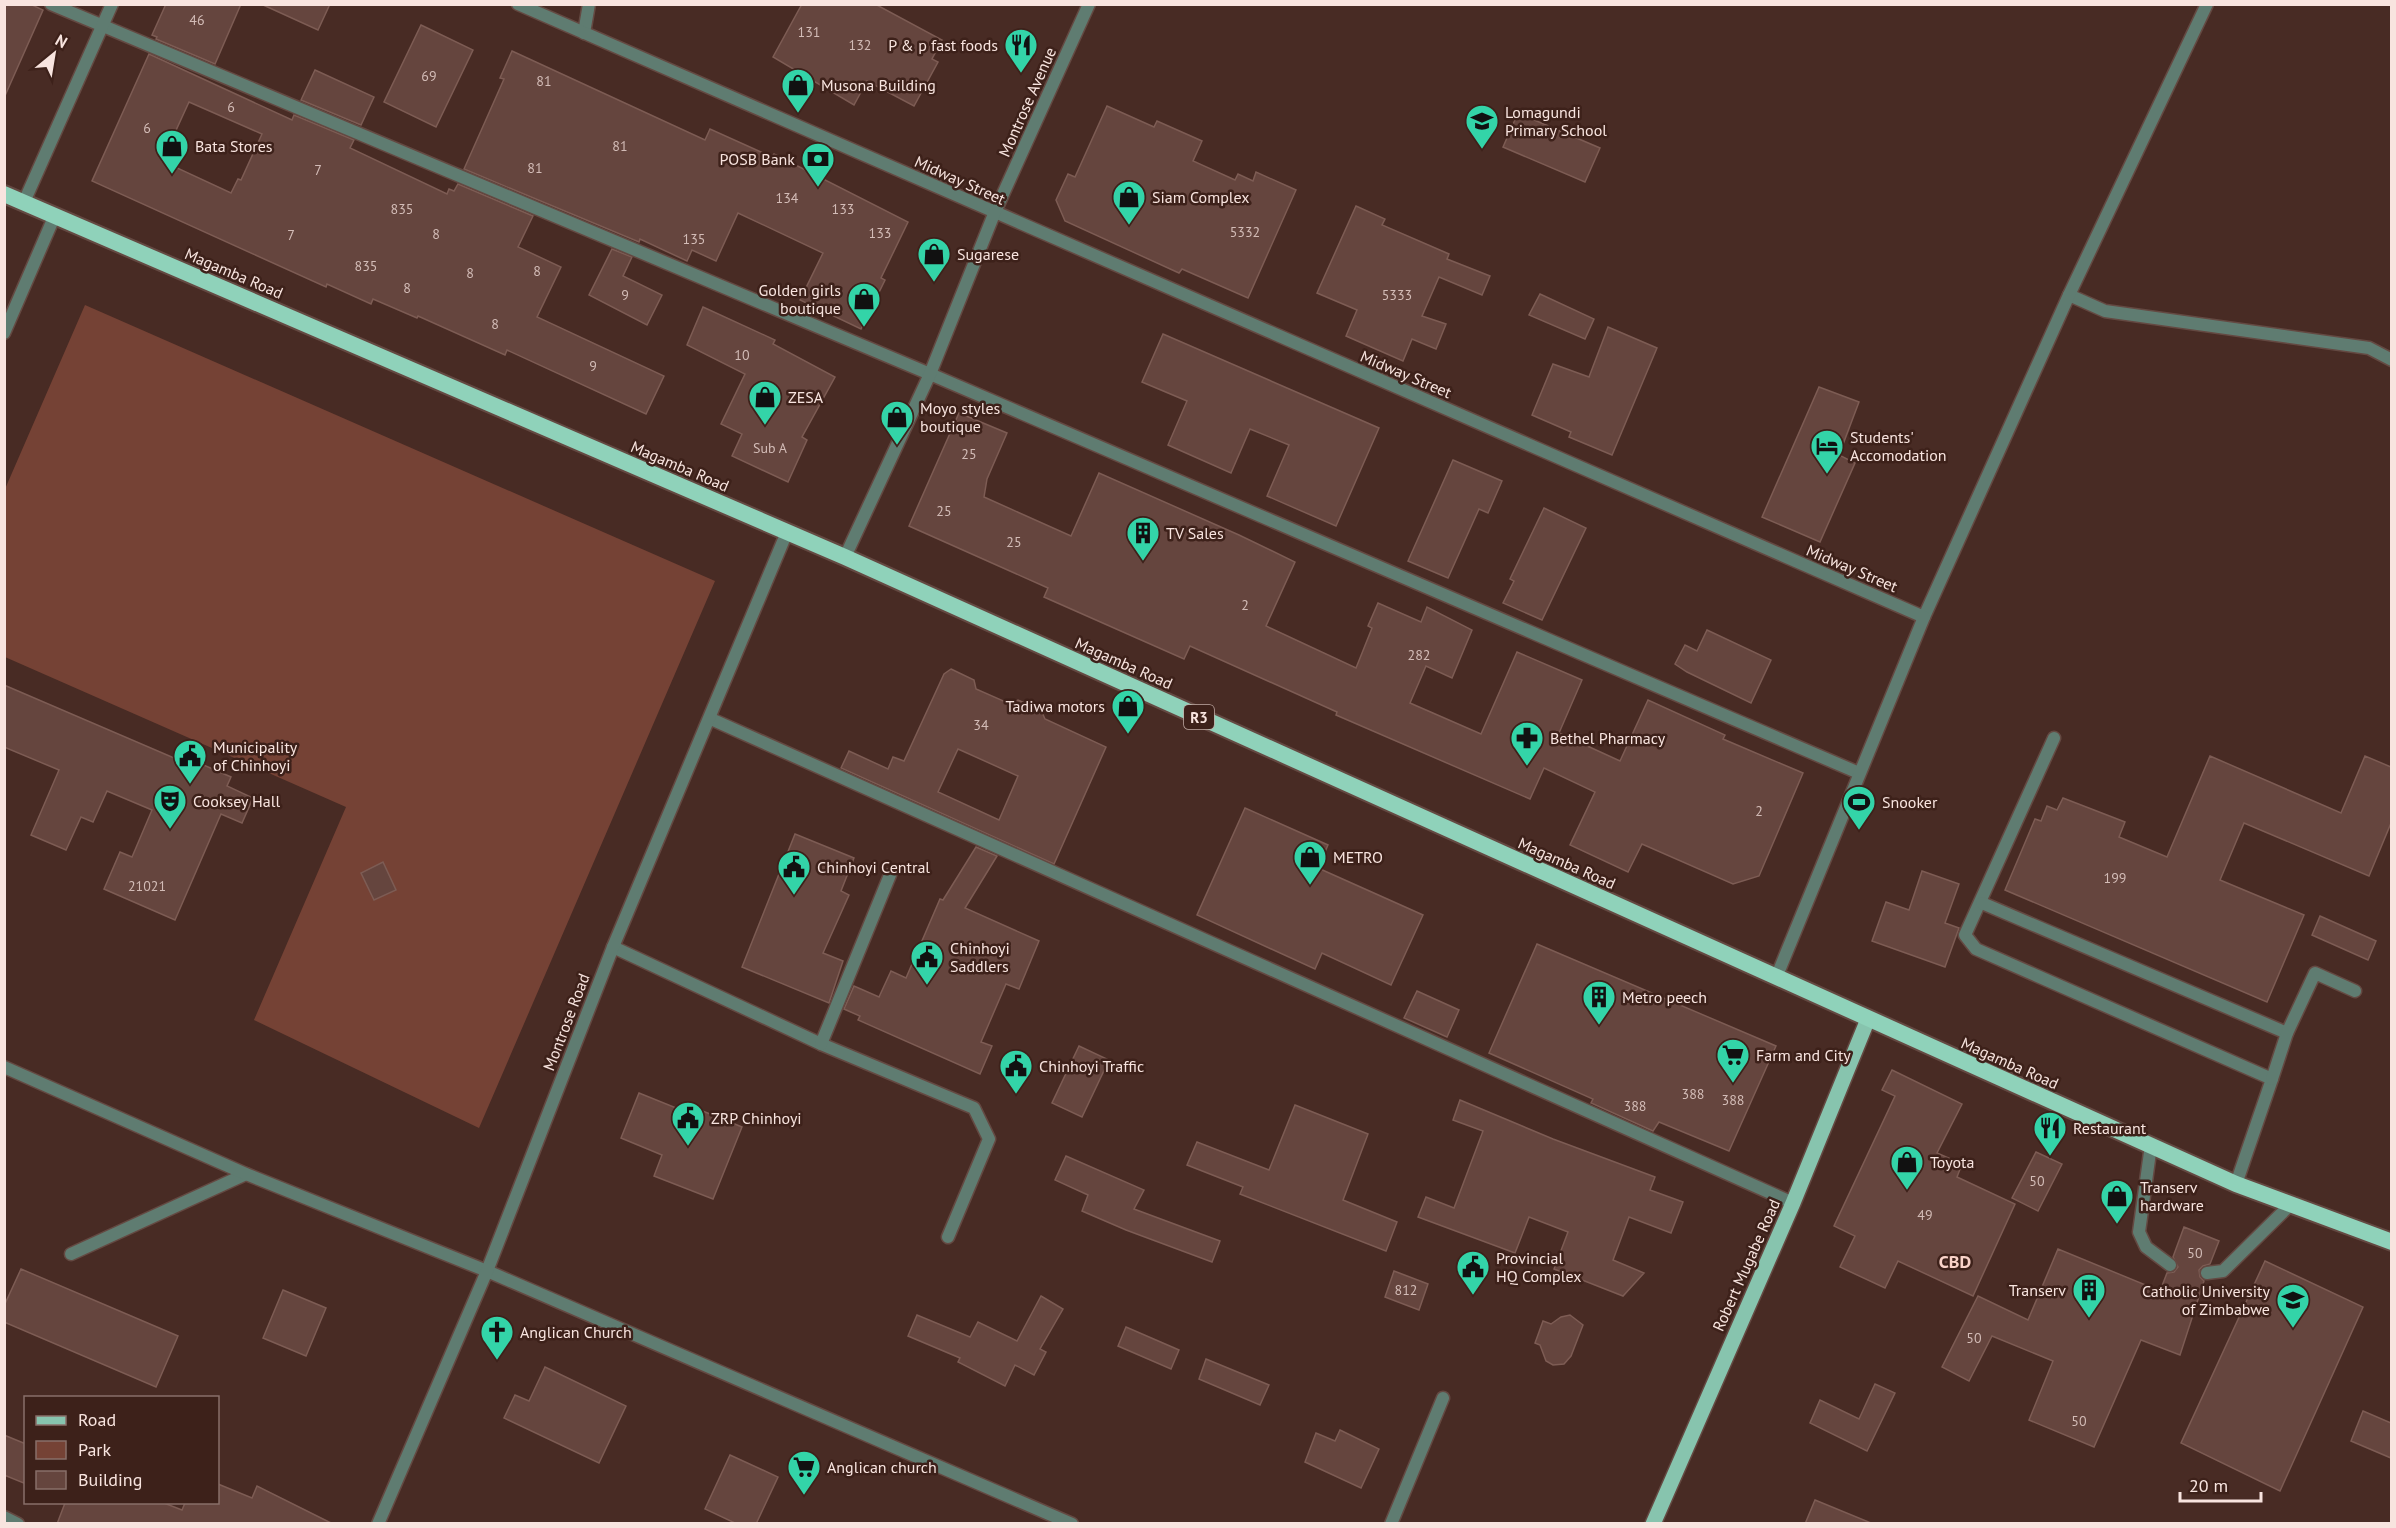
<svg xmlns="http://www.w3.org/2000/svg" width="2396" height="1528" font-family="'PT Sans',sans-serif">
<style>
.green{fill:#754235}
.building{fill:#65453e;stroke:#7d5c54;stroke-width:1.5;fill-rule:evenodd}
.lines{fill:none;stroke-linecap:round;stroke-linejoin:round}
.service-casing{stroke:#644942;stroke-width:15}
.minor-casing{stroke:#644942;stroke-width:15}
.tertiary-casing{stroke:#644942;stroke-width:15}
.primary-casing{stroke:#644942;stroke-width:18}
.trunk-casing{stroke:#644942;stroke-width:20}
.service{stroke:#5f7c71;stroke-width:12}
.minor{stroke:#5f7c71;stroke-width:12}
.tertiary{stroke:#5f7c71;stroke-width:12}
.primary{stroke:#87c4ae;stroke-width:15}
.trunk{stroke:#8fd2ba;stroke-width:16}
.labels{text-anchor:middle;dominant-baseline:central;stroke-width:5;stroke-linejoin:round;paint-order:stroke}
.number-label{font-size:14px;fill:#d3bcb7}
.shield{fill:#3d211a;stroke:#c0aaa4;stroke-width:1.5}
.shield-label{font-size:15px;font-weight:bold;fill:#f8e4df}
.poi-label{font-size:16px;fill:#f8e4df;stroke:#3d211a;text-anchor:start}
.street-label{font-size:16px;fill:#f8e4df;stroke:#3d211a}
.neighbourhood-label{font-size:18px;font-weight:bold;fill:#f9d2c8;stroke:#3d211a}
</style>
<rect width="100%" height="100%" fill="#482b24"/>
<polygon class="green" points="85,305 715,581 479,1128 254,1020 346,807 5,657 5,489"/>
<g class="building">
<polygon points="4,4 30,4 43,10 4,98"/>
<polygon points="166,4 241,4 215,64 156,39 157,37 152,35"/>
<polygon points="261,4 330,4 318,30"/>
<polygon points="802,4 875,4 942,40 932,59 938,62 914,106 867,81 854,105 773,57"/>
<polygon points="421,25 473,50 436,127 384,102"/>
<polygon points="512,51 705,140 710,129 772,157 774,154 908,222 881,278 885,280 861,329 800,300 823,253 738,213 716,261 692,250 687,261 640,239 639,242 464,169 504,79 500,78"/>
<path d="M149,54l143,66 2,-5 60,25 -4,8 97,46 2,-5 5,2 4,-7 75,32 -15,31 43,20 -24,50 127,59 -18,38 -139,-64 -2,5 -87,-39 -1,2 -44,-19 -2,5 -44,-20 -1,3 -234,-106zM189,102l73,32 -21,46 -3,-1 -7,14 -69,-32z"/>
<polygon points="315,70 374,97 361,125 301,100"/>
<polygon points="1107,106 1154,127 1157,121 1202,141 1193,161 1235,180 1238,174 1253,181 1256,172 1296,190 1248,298 1182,269 1179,273 1065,221 1056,200 1068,174 1075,177"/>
<polygon points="1518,113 1600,148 1585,182 1503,147"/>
<polygon points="1356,206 1385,219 1382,225 1449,254 1447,259 1490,276 1482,295 1439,277 1422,316 1446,324 1436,349 1412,339 1403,361 1346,336 1357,310 1317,293"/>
<polygon points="612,249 632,257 623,276 662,295 647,325 589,295"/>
<polygon points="1540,294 1594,319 1585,339 1529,315"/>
<polygon points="703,307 775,340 773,344 835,377 802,437 807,440 788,482 732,456 742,434 721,424 745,374 687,345"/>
<polygon points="1608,327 1657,348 1612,455 1569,437 1571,432 1532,415 1553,364 1589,377"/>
<polygon points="1163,334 1379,428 1336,526 1267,496 1289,445 1250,429 1231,473 1168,445 1187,401 1142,382"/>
<polygon points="1819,387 1859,402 1839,455 1855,463 1820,542 1762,517"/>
<polygon points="959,413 1007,433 987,479 984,497 1071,536 1099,473 1239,535 1295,562 1266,626 1356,668 1372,628 1368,626 1378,603 1421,622 1427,607 1472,630 1452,678 1426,666 1410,703 1481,734 1517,652 1582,680 1559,733 1620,761 1648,700 1725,735 1723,739 1803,773 1759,876 1733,884 1642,844 1628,872 1570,845 1595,792 1544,768 1530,799 1336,715 1337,712 1190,646 1184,659 1044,597 1048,588 909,526"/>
<polygon points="1453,460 1502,481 1488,513 1479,509 1448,578 1408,561"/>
<polygon points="1544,508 1586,528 1542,620 1503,603 1514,581 1510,579"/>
<polygon points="1707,630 1771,660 1751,703 1687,672 1675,664 1685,645 1697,651"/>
<path d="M951,669l23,11 2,9 34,15 8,-4 23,10 4,9 61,28 -52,117 -213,-96 8,-17 39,18 5,-12 11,4 40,-87zM958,749l60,27 -19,44 -61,-28z"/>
<polygon points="4,685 181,761 183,756 231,777 227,786 253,798 242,823 221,814 175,920 104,889 120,852 132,857 152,810 107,791 93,822 81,817 66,850 31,835 59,770 4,747"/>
<polygon points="2210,756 2341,813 2365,756 2391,767 2391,823 2369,876 2244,823 2220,880 2304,915 2267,1002 2005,890 2035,819 2041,821 2047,806 2057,810 2063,798 2125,822 2119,837 2167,857"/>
<polygon points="1245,808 1328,845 1318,868 1423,915 1391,985 1322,953 1315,969 1197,915"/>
<polygon points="795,834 854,858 841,891 849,895 823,953 843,961 829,1003 742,967"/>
<polygon points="976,847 997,856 965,908 1039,941 1019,989 1006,984 981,1042 992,1046 980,1074 858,1020 860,1016 844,1009 854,986 879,997 891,971 906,978 940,899 943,900"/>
<polygon points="383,862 396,890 374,900 361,873"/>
<polygon points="1922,871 1959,884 1945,923 1959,928 1945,967 1872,941 1886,902 1909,910"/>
<polygon points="2320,916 2376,941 2368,960 2312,935"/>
<polygon points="1537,944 1776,1046 1729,1151 1659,1122 1653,1131 1591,1103 1593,1099 1489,1053"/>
<polygon points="1417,991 1459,1010 1447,1037 1404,1018"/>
<polygon points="1079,1046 1109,1060 1082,1117 1052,1103"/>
<polygon points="1892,1070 1962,1104 1937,1153 1962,1164 1957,1177 2015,1204 1973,1296 1898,1261 1885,1288 1840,1267 1855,1236 1834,1226 1895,1096 1882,1090"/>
<polygon points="639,1093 681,1110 683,1103 742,1127 713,1199 654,1176 662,1155 621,1138"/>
<polygon points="1460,1100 1553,1139 1655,1177 1650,1190 1683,1202 1671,1233 1629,1217 1613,1260 1644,1273 1623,1296 1554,1269 1568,1232 1529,1217 1515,1253 1418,1217 1426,1197 1454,1208 1483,1131 1453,1120"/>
<polygon points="1295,1105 1368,1134 1343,1200 1397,1222 1386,1251 1240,1194 1243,1187 1187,1165 1197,1142 1269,1170"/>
<polygon points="2036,1152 2062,1164 2038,1211 2012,1198"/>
<polygon points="1066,1156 1144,1190 1134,1209 1220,1241 1212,1262 1126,1230 1082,1211 1088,1195 1055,1180"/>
<polygon points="2184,1227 2219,1241 2210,1264 2203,1266 2199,1270 2200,1277 2204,1281 2180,1355 2141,1340 2094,1447 2029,1420 2053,1361 1992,1336 1969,1381 1942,1367 1978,1296 2028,1320 2058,1249 2160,1291 2167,1273 2174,1272 2178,1267 2173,1257"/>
<polygon points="2265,1261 2363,1307 2280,1491 2181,1443"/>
<polygon points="21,1269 178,1336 156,1387 4,1322 4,1306"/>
<polygon points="1394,1271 1428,1284 1419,1310 1385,1297"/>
<polygon points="283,1290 326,1308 306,1356 263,1338"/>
<polygon points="1041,1296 1063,1309 1040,1349 1046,1352 1034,1375 1015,1365 1005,1386 958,1362 960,1358 908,1336 917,1315 970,1337 978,1322 1017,1341"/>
<polygon points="1570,1315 1583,1325 1571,1356 1564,1364 1553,1365 1546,1361 1540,1345 1535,1343 1543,1321 1551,1324 1561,1317"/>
<polygon points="1126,1327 1179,1350 1171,1369 1118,1346"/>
<polygon points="1206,1359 1269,1385 1260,1405 1199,1379"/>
<polygon points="545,1367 626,1406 599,1463 504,1418 515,1395 529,1401"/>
<polygon points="1875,1384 1895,1393 1867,1451 1810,1423 1820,1400 1859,1419"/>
<polygon points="2363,1411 2391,1423 2391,1458 2351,1441"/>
<polygon points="1340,1430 1379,1449 1361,1488 1305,1462 1316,1433 1335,1441"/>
<polygon points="4,1435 26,1444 26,1484 4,1475"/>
<polygon points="730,1455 778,1477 756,1524 737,1524 705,1509"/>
<polygon points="218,1484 252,1498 257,1486 333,1524 57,1524 65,1503 164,1503 182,1510 185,1503 218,1503"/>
<polygon points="1815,1500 1871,1523 1871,1524 1805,1524"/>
</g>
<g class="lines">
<g class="service-casing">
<g id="service">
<polyline points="51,4 930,374 1859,773"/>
<polyline points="584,33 589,4"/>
<polyline points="2069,295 2105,311 2369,348 2392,360"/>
<polyline points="1924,617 2069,295 2207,4"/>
<polyline points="711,719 1793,1203"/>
<polyline points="2054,738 1965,935 1976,949 2272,1079 2236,1184"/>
<polyline points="1982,903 2287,1033"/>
<polyline points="613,947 821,1044 974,1108 989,1139 948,1237"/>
<polyline points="821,1044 890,875"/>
<polyline points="2272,1079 2287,1033 2315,973 2355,991"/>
<polyline points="2151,1145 2139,1232 2146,1247 2170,1265"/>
<polyline points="71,1254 246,1174"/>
<polyline points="2207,1273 2223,1271 2291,1204"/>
<polyline points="4,1517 18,1524"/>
<polyline points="1391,1524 1443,1398"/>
</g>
</g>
<g class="minor-casing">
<g id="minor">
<polyline points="518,4 1924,617 1776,978"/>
<polyline points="24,202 112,4"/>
<polyline points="4,1067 246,1174 487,1271 1072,1524"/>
<polyline points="378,1524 487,1271 613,947 787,532"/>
</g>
</g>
<g class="tertiary-casing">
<g id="tertiary">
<polyline points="4,333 55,215"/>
<polyline points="845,557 930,374 994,214 1089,4"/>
</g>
</g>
<g class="primary-casing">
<polyline id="primary" points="1653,1524 1793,1203 1868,1019"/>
</g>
<g class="trunk-casing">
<polyline id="trunk" points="4,194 845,557 2236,1184 2392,1242"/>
</g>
<use href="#service" class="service"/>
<use href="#minor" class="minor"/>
<use href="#tertiary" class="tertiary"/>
<use href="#primary" class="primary"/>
<use href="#trunk" class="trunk"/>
</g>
<defs>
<g id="restaurant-pin" transform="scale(1.725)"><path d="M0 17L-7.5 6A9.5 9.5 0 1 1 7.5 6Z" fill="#33d4a8" stroke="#3d211a"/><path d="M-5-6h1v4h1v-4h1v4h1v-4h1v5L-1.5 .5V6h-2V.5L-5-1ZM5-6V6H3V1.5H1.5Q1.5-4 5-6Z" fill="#111"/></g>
<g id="shop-pin" transform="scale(1.725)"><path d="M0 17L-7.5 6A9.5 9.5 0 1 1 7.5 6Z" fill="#33d4a8" stroke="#3d211a"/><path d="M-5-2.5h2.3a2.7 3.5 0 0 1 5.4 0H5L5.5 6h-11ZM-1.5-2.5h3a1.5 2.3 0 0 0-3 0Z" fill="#111"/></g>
<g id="school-pin" transform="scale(1.725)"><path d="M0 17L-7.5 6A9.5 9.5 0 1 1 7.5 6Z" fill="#33d4a8" stroke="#3d211a"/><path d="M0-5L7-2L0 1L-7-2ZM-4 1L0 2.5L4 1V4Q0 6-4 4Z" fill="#111"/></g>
<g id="bank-pin" transform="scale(1.725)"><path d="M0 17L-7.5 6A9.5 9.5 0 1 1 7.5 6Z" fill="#33d4a8" stroke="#3d211a"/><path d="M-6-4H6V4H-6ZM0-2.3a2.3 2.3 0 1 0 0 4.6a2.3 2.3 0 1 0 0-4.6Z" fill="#111"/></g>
<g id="hotel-pin" transform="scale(1.725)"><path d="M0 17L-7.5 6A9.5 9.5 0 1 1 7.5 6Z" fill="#33d4a8" stroke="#3d211a"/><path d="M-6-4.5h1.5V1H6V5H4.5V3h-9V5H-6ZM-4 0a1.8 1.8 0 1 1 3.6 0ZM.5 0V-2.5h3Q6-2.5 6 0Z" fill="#111"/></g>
<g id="building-pin" transform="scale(1.725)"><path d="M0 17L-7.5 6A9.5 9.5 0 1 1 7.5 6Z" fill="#33d4a8" stroke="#3d211a"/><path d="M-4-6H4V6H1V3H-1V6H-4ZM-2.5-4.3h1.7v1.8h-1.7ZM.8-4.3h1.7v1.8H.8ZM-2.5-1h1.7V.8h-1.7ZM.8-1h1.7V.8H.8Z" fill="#111"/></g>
<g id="pharmacy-pin" transform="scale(1.725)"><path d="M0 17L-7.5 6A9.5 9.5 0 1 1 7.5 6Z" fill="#33d4a8" stroke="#3d211a"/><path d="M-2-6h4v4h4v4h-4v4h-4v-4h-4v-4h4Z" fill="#111"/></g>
<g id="civic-pin" transform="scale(1.725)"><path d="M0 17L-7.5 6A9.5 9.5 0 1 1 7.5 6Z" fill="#33d4a8" stroke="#3d211a"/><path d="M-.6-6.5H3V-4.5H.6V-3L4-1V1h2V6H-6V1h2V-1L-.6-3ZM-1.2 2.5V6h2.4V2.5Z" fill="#111"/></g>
<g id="theatre-pin" transform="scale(1.725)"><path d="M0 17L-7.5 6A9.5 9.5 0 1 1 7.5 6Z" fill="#33d4a8" stroke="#3d211a"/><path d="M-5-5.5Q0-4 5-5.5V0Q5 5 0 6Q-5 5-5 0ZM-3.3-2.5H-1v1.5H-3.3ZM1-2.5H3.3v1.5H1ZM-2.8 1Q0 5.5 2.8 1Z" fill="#111"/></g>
<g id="stadium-pin" transform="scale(1.725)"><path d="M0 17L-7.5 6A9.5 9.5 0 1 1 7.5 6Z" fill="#33d4a8" stroke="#3d211a"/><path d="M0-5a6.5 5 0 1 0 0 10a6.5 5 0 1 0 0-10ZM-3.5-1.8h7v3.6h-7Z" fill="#111"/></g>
<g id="supermarket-pin" transform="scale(1.725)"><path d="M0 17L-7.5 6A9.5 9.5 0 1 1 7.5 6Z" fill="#33d4a8" stroke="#3d211a"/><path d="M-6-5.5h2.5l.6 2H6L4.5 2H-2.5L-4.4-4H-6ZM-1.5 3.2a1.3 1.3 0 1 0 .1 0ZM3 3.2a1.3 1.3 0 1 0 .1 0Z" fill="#111"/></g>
<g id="university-pin" transform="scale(1.725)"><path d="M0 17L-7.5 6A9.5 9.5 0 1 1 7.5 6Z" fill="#33d4a8" stroke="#3d211a"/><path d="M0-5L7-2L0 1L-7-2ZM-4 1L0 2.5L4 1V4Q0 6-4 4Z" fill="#111"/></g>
<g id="church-pin" transform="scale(1.725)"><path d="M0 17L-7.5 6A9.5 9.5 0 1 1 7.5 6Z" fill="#33d4a8" stroke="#3d211a"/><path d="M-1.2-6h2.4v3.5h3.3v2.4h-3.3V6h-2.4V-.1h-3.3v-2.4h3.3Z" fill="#111"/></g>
</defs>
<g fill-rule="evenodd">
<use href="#restaurant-pin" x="1021" y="45"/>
<use href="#shop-pin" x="798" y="85"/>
<use href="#school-pin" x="1482" y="121"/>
<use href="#shop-pin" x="172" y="146"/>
<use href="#bank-pin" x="818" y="159"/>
<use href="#shop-pin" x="1129" y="197"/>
<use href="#shop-pin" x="934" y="254"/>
<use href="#shop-pin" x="864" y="299"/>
<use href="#shop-pin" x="765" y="397"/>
<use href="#shop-pin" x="897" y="417"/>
<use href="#hotel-pin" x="1827" y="446"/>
<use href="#building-pin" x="1143" y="533"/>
<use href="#shop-pin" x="1128" y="706"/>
<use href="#pharmacy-pin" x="1527" y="738"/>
<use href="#civic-pin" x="190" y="756"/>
<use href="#theatre-pin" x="170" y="801"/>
<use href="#stadium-pin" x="1859" y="802"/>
<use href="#shop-pin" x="1310" y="857"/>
<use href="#civic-pin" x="794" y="867"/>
<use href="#civic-pin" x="927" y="957"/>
<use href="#building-pin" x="1599" y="997"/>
<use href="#supermarket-pin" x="1733" y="1055"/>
<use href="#civic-pin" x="1016" y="1066"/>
<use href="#civic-pin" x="688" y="1118"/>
<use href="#restaurant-pin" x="2050" y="1128"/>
<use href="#shop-pin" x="1907" y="1162"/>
<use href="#shop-pin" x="2117" y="1196"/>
<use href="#civic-pin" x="1473" y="1267"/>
<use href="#building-pin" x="2089" y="1290"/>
<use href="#university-pin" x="2293" y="1300"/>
<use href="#church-pin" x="497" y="1332"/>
<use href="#supermarket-pin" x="804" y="1467"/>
</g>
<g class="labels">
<g class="number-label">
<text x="197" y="20">46</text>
<text x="809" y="32">131</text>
<text x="860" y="45">132</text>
<text x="429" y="76">69</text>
<text x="544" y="81">81</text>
<text x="231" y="107">6</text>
<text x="147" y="128">6</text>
<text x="620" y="146">81</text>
<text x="535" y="168">81</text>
<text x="318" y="170">7</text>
<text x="787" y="198">134</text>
<text x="402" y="209">835</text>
<text x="843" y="209">133</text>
<text x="1245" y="232">5332</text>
<text x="880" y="233">133</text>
<text x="436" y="234">8</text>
<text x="291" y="235">7</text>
<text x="694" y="239">135</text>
<text x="366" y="266">835</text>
<text x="537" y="271">8</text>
<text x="470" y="273">8</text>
<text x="407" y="288">8</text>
<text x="625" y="295">9</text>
<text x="1397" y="295">5333</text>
<text x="495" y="324">8</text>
<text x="742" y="355">10</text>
<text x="593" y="366">9</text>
<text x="770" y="448">Sub A</text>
<text x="969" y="454">25</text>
<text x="944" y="511">25</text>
<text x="1014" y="542">25</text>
<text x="1245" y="605">2</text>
<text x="1419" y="655">282</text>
<text x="981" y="725">34</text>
<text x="1759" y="811">2</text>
<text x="2115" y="878">199</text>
<text x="147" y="886">21021</text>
<text x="1693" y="1094">388</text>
<text x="1733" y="1100">388</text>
<text x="1635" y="1106">388</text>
<text x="2037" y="1181">50</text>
<text x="1925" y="1215">49</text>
<text x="2195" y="1253">50</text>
<text x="1406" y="1290">812</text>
<text x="1974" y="1338">50</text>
<text x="2079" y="1421">50</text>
</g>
<rect class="shield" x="1184" y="705" width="30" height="24" rx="4.5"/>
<g class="shield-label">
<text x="1199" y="717">R3</text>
</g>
<g class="poi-label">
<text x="998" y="45" text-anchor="end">P &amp; p fast foods</text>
<text x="821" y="85">Musona Building</text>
<text x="1505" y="112">Lomagundi<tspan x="1505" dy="18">Primary School</tspan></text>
<text x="195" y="146">Bata Stores</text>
<text x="795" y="159" text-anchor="end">POSB Bank</text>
<text x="1152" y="197">Siam Complex</text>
<text x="957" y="254">Sugarese</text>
<text x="841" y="290" text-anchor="end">Golden girls<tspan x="841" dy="18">boutique</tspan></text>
<text x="788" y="397">ZESA</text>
<text x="920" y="408">Moyo styles<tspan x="920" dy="18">boutique</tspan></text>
<text x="1850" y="437">Students'<tspan x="1850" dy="18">Accomodation</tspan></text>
<text x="1166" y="533">TV Sales</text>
<text x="1105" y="706" text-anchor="end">Tadiwa motors</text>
<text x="1550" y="738">Bethel Pharmacy</text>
<text x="213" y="747">Municipality<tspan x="213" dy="18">of Chinhoyi</tspan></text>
<text x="193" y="801">Cooksey Hall</text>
<text x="1882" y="802">Snooker</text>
<text x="1333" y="857">METRO</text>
<text x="817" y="867">Chinhoyi Central</text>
<text x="950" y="948">Chinhoyi<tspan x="950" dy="18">Saddlers</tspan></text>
<text x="1622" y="997">Metro peech</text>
<text x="1756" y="1055">Farm and City</text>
<text x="1039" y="1066">Chinhoyi Traffic</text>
<text x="711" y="1118">ZRP Chinhoyi</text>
<text x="2073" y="1128">Restaurant</text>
<text x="1930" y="1162">Toyota</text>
<text x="2140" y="1187">Transerv<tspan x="2140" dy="18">hardware</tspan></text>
<text x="1496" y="1258">Provincial<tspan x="1496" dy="18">HQ Complex</tspan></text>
<text x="2066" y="1290" text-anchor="end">Transerv</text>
<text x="2270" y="1291" text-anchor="end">Catholic University<tspan x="2270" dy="18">of Zimbabwe</tspan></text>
<text x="520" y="1332">Anglican Church</text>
<text x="827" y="1467">Anglican church</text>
</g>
<g class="street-label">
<text transform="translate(1027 102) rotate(-66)">Montrose Avenue</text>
<text transform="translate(960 180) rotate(24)">Midway Street</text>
<text transform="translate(234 273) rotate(23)">Magamba Road</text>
<text transform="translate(1406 374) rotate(23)">Midway Street</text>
<text transform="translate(680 466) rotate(23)">Magamba Road</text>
<text transform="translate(1852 568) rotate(23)">Midway Street</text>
<text transform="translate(1124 663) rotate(24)">Magamba Road</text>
<text transform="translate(1567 863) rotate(24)">Magamba Road</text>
<text transform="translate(566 1022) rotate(-69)">Montrose Road</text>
<text transform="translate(2010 1063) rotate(24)">Magamba Road</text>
<text transform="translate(1746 1265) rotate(-66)">Robert Mugabe Road</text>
</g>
<g class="neighbourhood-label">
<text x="1955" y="1261">CBD</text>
</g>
</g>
<rect width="2396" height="1528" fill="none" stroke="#f8e4df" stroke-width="12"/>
<rect x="24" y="1396" width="195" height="108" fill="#3d211a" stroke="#886f69" stroke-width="1.5"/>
<rect x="36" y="1416" width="30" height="9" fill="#87c4ae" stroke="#886f69" stroke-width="1.5"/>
<text x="78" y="1426" font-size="18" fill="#f8e4df">Road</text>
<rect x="36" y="1441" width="30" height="18" fill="#754235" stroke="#886f69" stroke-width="1.5"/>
<text x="78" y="1456" font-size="18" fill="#f8e4df">Park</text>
<rect x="36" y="1471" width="30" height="18" fill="#65453e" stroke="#886f69" stroke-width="1.5"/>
<text x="78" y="1486" font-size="18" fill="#f8e4df">Building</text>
<g transform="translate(54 54) rotate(30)" stroke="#3d211a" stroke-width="4.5" paint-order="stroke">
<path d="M0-4.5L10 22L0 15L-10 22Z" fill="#f8e4df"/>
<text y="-9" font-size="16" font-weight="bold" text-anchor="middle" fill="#f8e4df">N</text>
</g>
<path d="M2180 1492v9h81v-9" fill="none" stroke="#f8e4df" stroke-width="3"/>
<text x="2189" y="1492" font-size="18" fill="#f8e4df" stroke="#3d211a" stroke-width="4.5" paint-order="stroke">20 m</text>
</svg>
